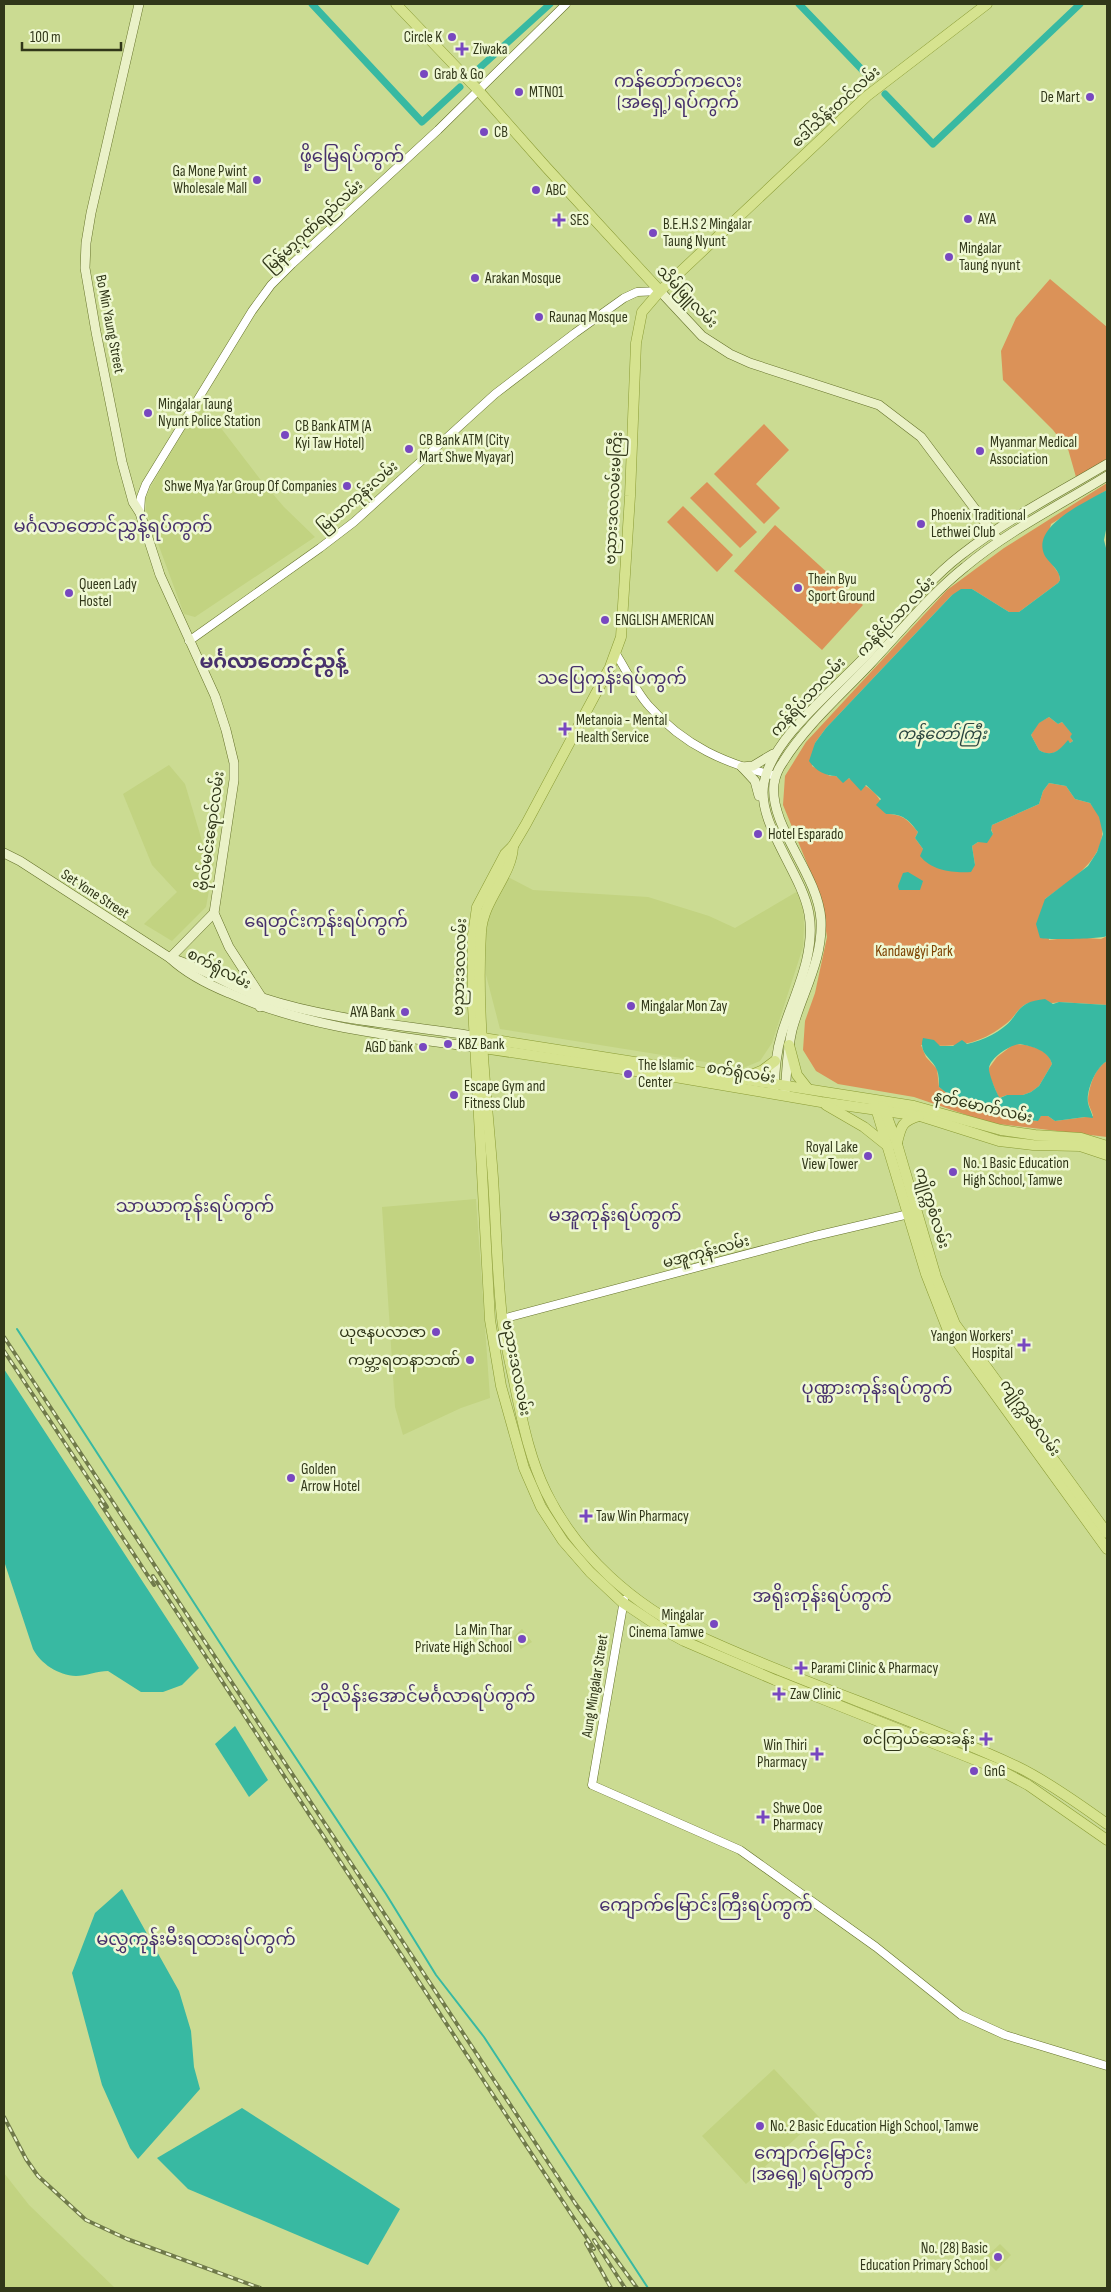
<svg xmlns="http://www.w3.org/2000/svg" width="1111" height="2292" font-family="'Sofia Sans Condensed','Noto Sans Myanmar',sans-serif">
<style>
.built{fill:#c2d381}
.green{fill:#db9258}
.water{fill:#38b9a2;fill-rule:evenodd}
.lines{fill:none;stroke-linecap:round;stroke-linejoin:round}
.stream{stroke:#38b9a2;stroke-width:2}
.canal{stroke:#38b9a2;stroke-width:7}
.tertiary-casing{stroke:#647129;stroke-width:9}
.secondary-casing{stroke:#647129;stroke-width:10}
.primary-casing{stroke:#8a9b35;stroke-width:11}
.tertiary{stroke:#fff;stroke-width:8}
.secondary{stroke:#eaf1c7;stroke-width:9}
.primary{stroke:#d6e38f;stroke-width:10}
.rail-casing{stroke:#707a4a;stroke-width:4}
.rail{stroke:#eff8d3;stroke-width:2;stroke-dasharray:5.5;stroke-linecap:butt}
.poi-dot{fill:#7848c0;stroke:#eff8d3;stroke-width:2}
.labels{text-anchor:middle;dominant-baseline:central;stroke-width:5;stroke-linejoin:round;paint-order:stroke}
.poi-label{font-size:15px;fill:#313719;stroke:#eff8d3;text-anchor:start}
.street-label{font-size:15px;fill:#313719;stroke:#eff8d3}
.park-label{font-size:15px;fill:#7d4202;stroke:#eff8d3}
.water-label{font-size:16px;font-style:italic;fill:#2a453f;stroke:#eff8d3}
.quarter-label{font-size:18px;fill:#47316c;stroke:#eff8d3}
.district-label{font-size:20px;font-weight:bold;fill:#47316c;stroke:#eff8d3}
</style>
<rect width="100%" height="100%" fill="#cbdb92"/>
<g class="built">
<polygon points="201,402 260,479 284,507 315,537 195,617 184,614 146,511 146,498 151,486"/>
<polygon points="169,765 185,784 208,861 214,862 206,907 172,941 144,924 177,892 152,865 123,794"/>
<polygon points="508,877 533,890 648,897 709,916 735,928 798,891 803,905 804,926 803,947 772,1043 760,1061 743,1068 500,1029 486,975 485,918"/>
<polygon points="476,1199 490,1398 461,1408 403,1435 395,1407 382,1207"/>
<polygon points="522,1629 532,1642 521,1649 513,1637"/>
<polygon points="774,2069 819,2117 746,2184 702,2136"/>
<polygon points="4,2173 29,2205 115,2288 4,2288"/>
<polygon points="1000,2244 1011,2255 996,2271 984,2259"/>
</g>
<g class="green">
<polygon points="1050,279 1107,327 1107,459 1076,477 1068,449 1053,430 1003,380 1001,351 1016,318"/>
<polygon points="764,424 789,450 756,484 780,508 764,524 714,474"/>
<polygon points="707,482 757,532 740,548 690,498"/>
<path d="M1107,483v7l-56,34 -7,29 15,21 1,6 -2,3 -39,29h-10l-37,-23 -20,6 -126,133 -11,15 -3,23 18,10h6l7,6 5,-4c21,8 31,14 38,36 17,0 22,6 32,18l-3,6 8,11 52,16 -3,-19 6,-4 10,-2 5,-6 -2,-5 1,-4 47,-21 4,-13 6,-8 17,3 9,13 15,4c4,6 11,13 12,20 5,37 -32,57 -57,76l4,41 25,-3 27,2 6,-3v69l-48,-3c-11,3 -22,-3 -33,2 -9,5 -11,13 -19,19 -29,23 -50,24 -86,22l5,12 11,12 2,18c15,11 67,28 85,25l5,8 8,1 4,-5h7l7,5 38,-5c-1,-5 -5,-11 -5,-16 1,-14 7,-32 19,-39v76l-117,-14 -76,-26 -76,-13 -22,-13 -13,-21 2,-29 10,-28 12,-56 -7,-42 -37,-90 2,-29 21,-34 141,-152 57,-42z"/>
<polygon points="683,506 733,555 717,572 667,522"/>
<polygon points="775,525 863,605 822,650 734,571"/>
<path d="M1049,717l9,7 4,-2 11,12 -3,3 3,4 -3,2 -2,-2c-8,10 -17,17 -29,9l-8,-15 7,-12z"/>
<path d="M1014,1044c14,0 35,5 38,20l-13,22 -8,6 -8,3h-16l-8,3 -10,-23v-7l8,-11z"/>
</g>
<g class="water">
<path d="M1107,490v35l-3,15 3,12v384c-6,3 -58,4 -67,2l-4,-14 9,-25 43,-33 9,-14 6,-18 -4,-17 -9,-14 -15,-4 -9,-13 -17,-3 -6,8 -4,13 -47,21 -1,5 2,4 -6,9 -9,-1 -6,4 3,19 -4,7c-18,1 -39,-1 -51,-16l3,-7 -8,-11 3,-6c-10,-13 -15,-18 -32,-18l-10,-9 5,-6 -15,-14 -5,6 -12,-13 -6,5 -7,-7c-11,0 -21,-6 -27,-15l6,-18 11,-15 126,-133 9,-6h11l37,23h10l39,-29 2,-3c0,-11 -12,-17 -16,-26 -12,-29 44,-53 63,-64zM1049,717l9,7 4,-2 10,12 -2,3 3,4 -3,2 -2,-3c-8,10 -16,18 -29,10l-8,-15 8,-12z"/>
<polygon points="908,872 923,881 920,890 899,890 898,886 903,873"/>
<path d="M1045,999l8,5 6,-2 48,3v56c-11,6 -21,29 -19,42 1,5 4,10 5,15l-8,-1 -30,4 -7,-5h-7l-3,5 -9,-1 -6,-8 -9,6 -5,-1 -6,-7 -8,5 -8,-5 -1,-5 -29,-8 -4,4 -4,-2 -1,-5 -9,-7c0,-5 0,-12 -2,-17 -5,-12 -19,-16 -14,-32l11,2 6,6h13l9,-6 5,4c15,-3 36,-13 45,-25 5,-6 7,-11 14,-15 5,-3 12,-4 19,-5zM1020,1044c12,2 29,7 32,20l-13,22 -8,6 -8,3h-16l-7,3c-3,-3 -12,-26 -11,-30 2,-11 21,-23 31,-24z"/>
<path d="M4,1369l195,299 -17,17 -19,7h-22l-33,-21c-10,0 -23,5 -32,5 -18,-1 -35,-12 -43,-27l-29,-88z"/>
<polygon points="235,1726 268,1780 249,1797 215,1744"/>
<polygon points="122,1889 179,1991 191,2031 194,2067 200,2089 138,2159 130,2148 102,2085 72,1973 95,1913"/>
<polygon points="242,2108 400,2209 368,2265 188,2189 157,2158"/>
</g>
<g class="lines">
<polyline class="stream" points="17,1329 231,1660 386,1894 436,1975 484,2037 648,2288"/>
<g class="canal">
<polyline points="312,4 422,122 460,87"/>
<polyline points="799,4 871,79"/>
<polyline points="474,73 550,4"/>
<polyline points="885,94 933,144 1080,4"/>
</g>
<g class="tertiary-casing">
<g id="tertiary">
<polyline points="140,513 141,497 146,484 252,311 271,285 292,264 438,130 566,4"/>
<polyline points="189,641 320,548 354,522 495,394 575,333 624,298 637,292 660,291"/>
<path d="M616,654c11,17 20,38 33,52 35,40 77,58 127,70"/>
<polyline points="502,1319 815,1236 913,1213"/>
<polyline points="624,1600 592,1785 740,1850 876,1947 961,2015 1005,2035 1107,2066"/>
</g>
</g>
<g class="secondary-casing">
<g id="secondary">
<polyline points="139,4 91,213 86,243 85,268 96,332 122,462 133,502 140,513 160,575 215,696 226,730 234,763 234,780 214,913 229,947 262,998 260,1007"/>
<polyline points="660,291 702,336 730,354 750,363 879,405 921,437 996,537"/>
<polyline points="742,767 755,781 759,796"/>
<polyline points="742,767 753,766 773,754"/>
<path d="M4,853l16,8 150,97c17,16 37,26 59,35 78,35 167,43 251,55"/>
<polyline points="170,958 214,913"/>
<path d="M173,959c31,9 59,29 90,39 70,23 145,27 217,39"/>
<path d="M774,1089c1,-19 2,-37 8,-56 12,-38 34,-78 27,-119 -7,-41 -53,-91 -45,-131 8,-47 78,-99 109,-135 28,-32 54,-67 88,-93 45,-35 97,-62 146,-91"/>
<path d="M785,1093c2,-21 2,-42 7,-63 10,-37 31,-70 29,-110 -3,-47 -52,-93 -47,-136 1,-7 4,-15 9,-22 23,-37 59,-68 88,-99 31,-33 59,-68 94,-96 43,-36 95,-62 142,-91"/>
</g>
</g>
<g class="primary-casing">
<g id="primary">
<polyline points="396,4 478,90 546,167 660,291"/>
<polyline points="987,4 867,96 660,291 642,312 636,343 630,496 621,637 610,667 526,824 513,846 505,854 477,907 473,935 473,1006 490,1320 501,1386 524,1468 541,1507 563,1541 590,1572 622,1602 664,1630 684,1641 775,1680 998,1769 1028,1785 1107,1840"/>
<path d="M513,846c-1,30 -30,53 -32,86 -5,82 6,165 12,246 3,47 4,94 9,140 3,26 10,52 15,78 7,33 14,65 29,96 31,63 88,114 151,143 105,49 216,83 321,132 27,13 64,39 89,57"/>
<polyline points="483,1038 914,1106 1001,1130 1035,1135 1081,1138 1107,1146"/>
<polyline points="789,1045 797,1075 808,1089"/>
<polyline points="483,1048 669,1076 821,1102 920,1116 999,1141 1033,1145 1080,1146 1107,1155"/>
<polyline points="744,1078 763,1070 775,1061"/>
<polyline points="826,1105 864,1127 889,1147"/>
<polyline points="875,1105 926,1274 947,1328 1107,1549"/>
<polyline points="883,1106 897,1144 936,1277 955,1324 1107,1533"/>
<path d="M897,1143c4,-17 5,-22 22,-27"/>
</g>
</g>
<use href="#tertiary" class="tertiary"/>
<use href="#secondary" class="secondary"/>
<use href="#primary" class="primary"/>
<g class="rail-casing">
<g id="rail">
<polyline points="4,1337 575,2203 637,2288"/>
<polyline points="4,1351 107,1507"/>
<polyline points="100,1503 154,1585"/>
<polyline points="153,1576 594,2249"/>
<polyline points="4,2117 26,2159 38,2176 86,2220 127,2239 260,2288"/>
<polyline points="594,2240 625,2288"/>
<polyline points="586,2243 611,2288"/>
</g>
</g>
<use href="#rail" class="rail"/>
</g>
<g class="poi-dot">
<circle cx="452" cy="37" r="5"/>
<path d="M459.5 41.5h5v5h5v5h-5v5h-5v-5h-5v-5h5z"/>
<circle cx="424" cy="74" r="5"/>
<circle cx="519" cy="92" r="5"/>
<circle cx="1090" cy="97" r="5"/>
<circle cx="484" cy="132" r="5"/>
<circle cx="257" cy="180" r="5"/>
<circle cx="536" cy="190" r="5"/>
<circle cx="968" cy="219" r="5"/>
<path d="M556.5 212.5h5v5h5v5h-5v5h-5v-5h-5v-5h5z"/>
<circle cx="653" cy="233" r="5"/>
<circle cx="949" cy="257" r="5"/>
<circle cx="475" cy="278" r="5"/>
<circle cx="539" cy="317" r="5"/>
<circle cx="148" cy="413" r="5"/>
<circle cx="285" cy="435" r="5"/>
<circle cx="409" cy="449" r="5"/>
<circle cx="980" cy="451" r="5"/>
<circle cx="347" cy="486" r="5"/>
<circle cx="921" cy="524" r="5"/>
<circle cx="798" cy="588" r="5"/>
<circle cx="69" cy="593" r="5"/>
<circle cx="605" cy="620" r="5"/>
<path d="M562.5 721.5h5v5h5v5h-5v5h-5v-5h-5v-5h5z"/>
<circle cx="758" cy="834" r="5"/>
<circle cx="631" cy="1006" r="5"/>
<circle cx="405" cy="1012" r="5"/>
<circle cx="448" cy="1044" r="5"/>
<circle cx="423" cy="1047" r="5"/>
<circle cx="628" cy="1074" r="5"/>
<circle cx="454" cy="1095" r="5"/>
<circle cx="868" cy="1156" r="5"/>
<circle cx="953" cy="1172" r="5"/>
<circle cx="436" cy="1332" r="5"/>
<path d="M1021.5 1337.5h5v5h5v5h-5v5h-5v-5h-5v-5h5z"/>
<circle cx="470" cy="1360" r="5"/>
<circle cx="291" cy="1478" r="5"/>
<path d="M583.5 1508.5h5v5h5v5h-5v5h-5v-5h-5v-5h5z"/>
<circle cx="714" cy="1624" r="5"/>
<circle cx="522" cy="1639" r="5"/>
<path d="M798.5 1660.5h5v5h5v5h-5v5h-5v-5h-5v-5h5z"/>
<path d="M776.5 1686.5h5v5h5v5h-5v5h-5v-5h-5v-5h5z"/>
<path d="M983.5 1731.5h5v5h5v5h-5v5h-5v-5h-5v-5h5z"/>
<path d="M814.5 1746.5h5v5h5v5h-5v5h-5v-5h-5v-5h5z"/>
<circle cx="974" cy="1771" r="5"/>
<path d="M760.5 1809.5h5v5h5v5h-5v5h-5v-5h-5v-5h5z"/>
<circle cx="760" cy="2126" r="5"/>
<circle cx="998" cy="2257" r="5"/>
</g>
<g class="labels">
<g class="poi-label">
<text x="442" y="37" text-anchor="end">Circle K</text>
<text x="473" y="49">Ziwaka</text>
<text x="434" y="74">Grab &amp; Go</text>
<text x="529" y="92">MTN01</text>
<text x="1080" y="97" text-anchor="end">De Mart</text>
<text x="494" y="132">CB</text>
<text x="247" y="171" text-anchor="end">Ga Mone Pwint<tspan x="247" dy="17">Wholesale Mall</tspan></text>
<text x="546" y="190">ABC</text>
<text x="978" y="219">AYA</text>
<text x="570" y="220">SES</text>
<text x="663" y="224">B.E.H.S 2 Mingalar<tspan x="663" dy="17">Taung Nyunt</tspan></text>
<text x="959" y="248">Mingalar<tspan x="959" dy="17">Taung nyunt</tspan></text>
<text x="485" y="278">Arakan Mosque</text>
<text x="549" y="317">Raunaq Mosque</text>
<text x="158" y="404">Mingalar Taung<tspan x="158" dy="17">Nyunt Police Station</tspan></text>
<text x="295" y="426">CB Bank ATM (A<tspan x="295" dy="17">Kyi Taw Hotel)</tspan></text>
<text x="419" y="440">CB Bank ATM (City<tspan x="419" dy="17">Mart Shwe Myayar)</tspan></text>
<text x="990" y="442">Myanmar Medical<tspan x="990" dy="17">Association</tspan></text>
<text x="337" y="486" text-anchor="end">Shwe Mya Yar Group Of Companies</text>
<text x="931" y="515">Phoenix Traditional<tspan x="931" dy="17">Lethwei Club</tspan></text>
<text x="808" y="579">Thein Byu<tspan x="808" dy="17">Sport Ground</tspan></text>
<text x="79" y="584">Queen Lady<tspan x="79" dy="17">Hostel</tspan></text>
<text x="615" y="620">ENGLISH AMERICAN</text>
<text x="576" y="720">Metanoia - Mental<tspan x="576" dy="17">Health Service</tspan></text>
<text x="768" y="834">Hotel Esparado</text>
<text x="641" y="1006">Mingalar Mon Zay</text>
<text x="395" y="1012" text-anchor="end">AYA Bank</text>
<text x="458" y="1044">KBZ Bank</text>
<text x="413" y="1047" text-anchor="end">AGD bank</text>
<text x="638" y="1065">The Islamic<tspan x="638" dy="17">Center</tspan></text>
<text x="464" y="1086">Escape Gym and<tspan x="464" dy="17">Fitness Club</tspan></text>
<text x="858" y="1147" text-anchor="end">Royal Lake<tspan x="858" dy="17">View Tower</tspan></text>
<text x="963" y="1163">No. 1 Basic Education<tspan x="963" dy="17">High School, Tamwe</tspan></text>
<text x="426" y="1332" text-anchor="end">ယုဇနပလာဇာ</text>
<text x="1013" y="1336" text-anchor="end">Yangon Workers'<tspan x="1013" dy="17">Hospital</tspan></text>
<text x="460" y="1360" text-anchor="end">ကမ္ဘာ့ရတနာဘဏ်</text>
<text x="301" y="1469">Golden<tspan x="301" dy="17">Arrow Hotel</tspan></text>
<text x="596" y="1516">Taw Win Pharmacy</text>
<text x="704" y="1615" text-anchor="end">Mingalar<tspan x="704" dy="17">Cinema Tamwe</tspan></text>
<text x="512" y="1630" text-anchor="end">La Min Thar<tspan x="512" dy="17">Private High School</tspan></text>
<text x="811" y="1668">Parami Clinic &amp; Pharmacy</text>
<text x="790" y="1694">Zaw Clinic</text>
<text x="975" y="1739" text-anchor="end">စင်ကြယ်ဆေးခန်း</text>
<text x="807" y="1745" text-anchor="end">Win Thiri<tspan x="807" dy="17">Pharmacy</tspan></text>
<text x="984" y="1771">GnG</text>
<text x="773" y="1808">Shwe Ooe<tspan x="773" dy="17">Pharmacy</tspan></text>
<text x="770" y="2126">No. 2 Basic Education High School, Tamwe</text>
<text x="988" y="2248" text-anchor="end">No. (28) Basic<tspan x="988" dy="17">Education Primary School</tspan></text>
</g>
<g class="street-label">
<text transform="translate(836 107) rotate(-42)">ဒေါ်သိန်းတင်လမ်း</text>
<text transform="translate(314 226) rotate(-43)">မြန်မာ့ဂုဏ်ရည်လမ်း</text>
<text transform="translate(687 297) rotate(46)">သိမ်ဖြူလမ်း</text>
<text transform="translate(110 324) rotate(79)">Bo Min Yaung Street</text>
<text transform="translate(358 497) rotate(-41)">မြယာကုန်းလမ်း</text>
<text transform="translate(614 498) rotate(-87)">ဗညားဒလလမ်းမကြီး</text>
<text transform="translate(896 617) rotate(-46)">ကန်ရိပ်သာ လမ်း</text>
<text transform="translate(808 697) rotate(-47)">ကန်ရိပ်သာလမ်း</text>
<text transform="translate(211 831) rotate(-82)">ဗိုလ်မင်းရောင်လမ်း</text>
<text transform="translate(95 894) rotate(33)">Set Yone Street</text>
<text transform="translate(460 967) rotate(-88)">ဗညားဒလလမ်း</text>
<text transform="translate(219 969) rotate(28)">စက်ရုံလမ်း</text>
<text transform="translate(741 1073) rotate(9)">စက်ရုံလမ်း</text>
<text transform="translate(983 1107) rotate(13)">နတ်မောက်လမ်း</text>
<text transform="translate(932 1208) rotate(73)">ကျိုက္ကစံလမ်း</text>
<text transform="translate(706 1252) rotate(-15)">မအူကုန်းလမ်း</text>
<text transform="translate(516 1368) rotate(79)">ဗညားဒလလမ်း</text>
<text transform="translate(1030 1418) rotate(54)">ကျိုက္ကဆံလမ်း</text>
<text transform="translate(595 1686) rotate(-81)">Aung Mingalar Street</text>
</g>
<g class="park-label">
<text x="914" y="951">Kandawgyi Park</text>
</g>
<g class="water-label">
<text x="942" y="734">ကန်တော်ကြီး</text>
</g>
<g class="quarter-label">
<text x="678" y="81">ကန်တော်ကလေး<tspan x="678" dy="21">(အရှေ့) ရပ်ကွက်</tspan></text>
<text x="352" y="156">ဖို့မြေရပ်ကွက်</text>
<text x="113" y="526">မင်္ဂလာတောင်ညွှန့်ရပ်ကွက်</text>
<text x="612" y="678">သပြေကုန်းရပ်ကွက်</text>
<text x="326" y="921">ရေတွင်းကုန်းရပ်ကွက်</text>
<text x="195" y="1206">သာယာကုန်းရပ်ကွက်</text>
<text x="615" y="1215">မအူကုန်းရပ်ကွက်</text>
<text x="877" y="1388">ပုဏ္ဏားကုန်းရပ်ကွက်</text>
<text x="822" y="1596">အရိုးကုန်းရပ်ကွက်</text>
<text x="423" y="1696">ဘိုလိန်းအောင်မင်္ဂလာရပ်ကွက်</text>
<text x="706" y="1905">ကျောက်မြောင်းကြီးရပ်ကွက်</text>
<text x="196" y="1939">မလွှကုန်းမီးရထားရပ်ကွက်</text>
<text x="813" y="2153">ကျောက်မြောင်း<tspan x="813" dy="21">(အရှေ့) ရပ်ကွက်</tspan></text>
</g>
<g class="district-label">
<text x="273" y="662">မင်္ဂလာ‌တောင်ညွန့်</text>
</g>
</g>
<rect width="1111" height="2292" fill="none" stroke="#313719" stroke-width="10"/>
<path d="M22 42v8h99v-8" fill="none" stroke="#313719" stroke-width="2.5"/>
<text x="30" y="42" font-size="15" fill="#313719" stroke="#eff8d3" stroke-width="4" paint-order="stroke">100 m</text>
</svg>
